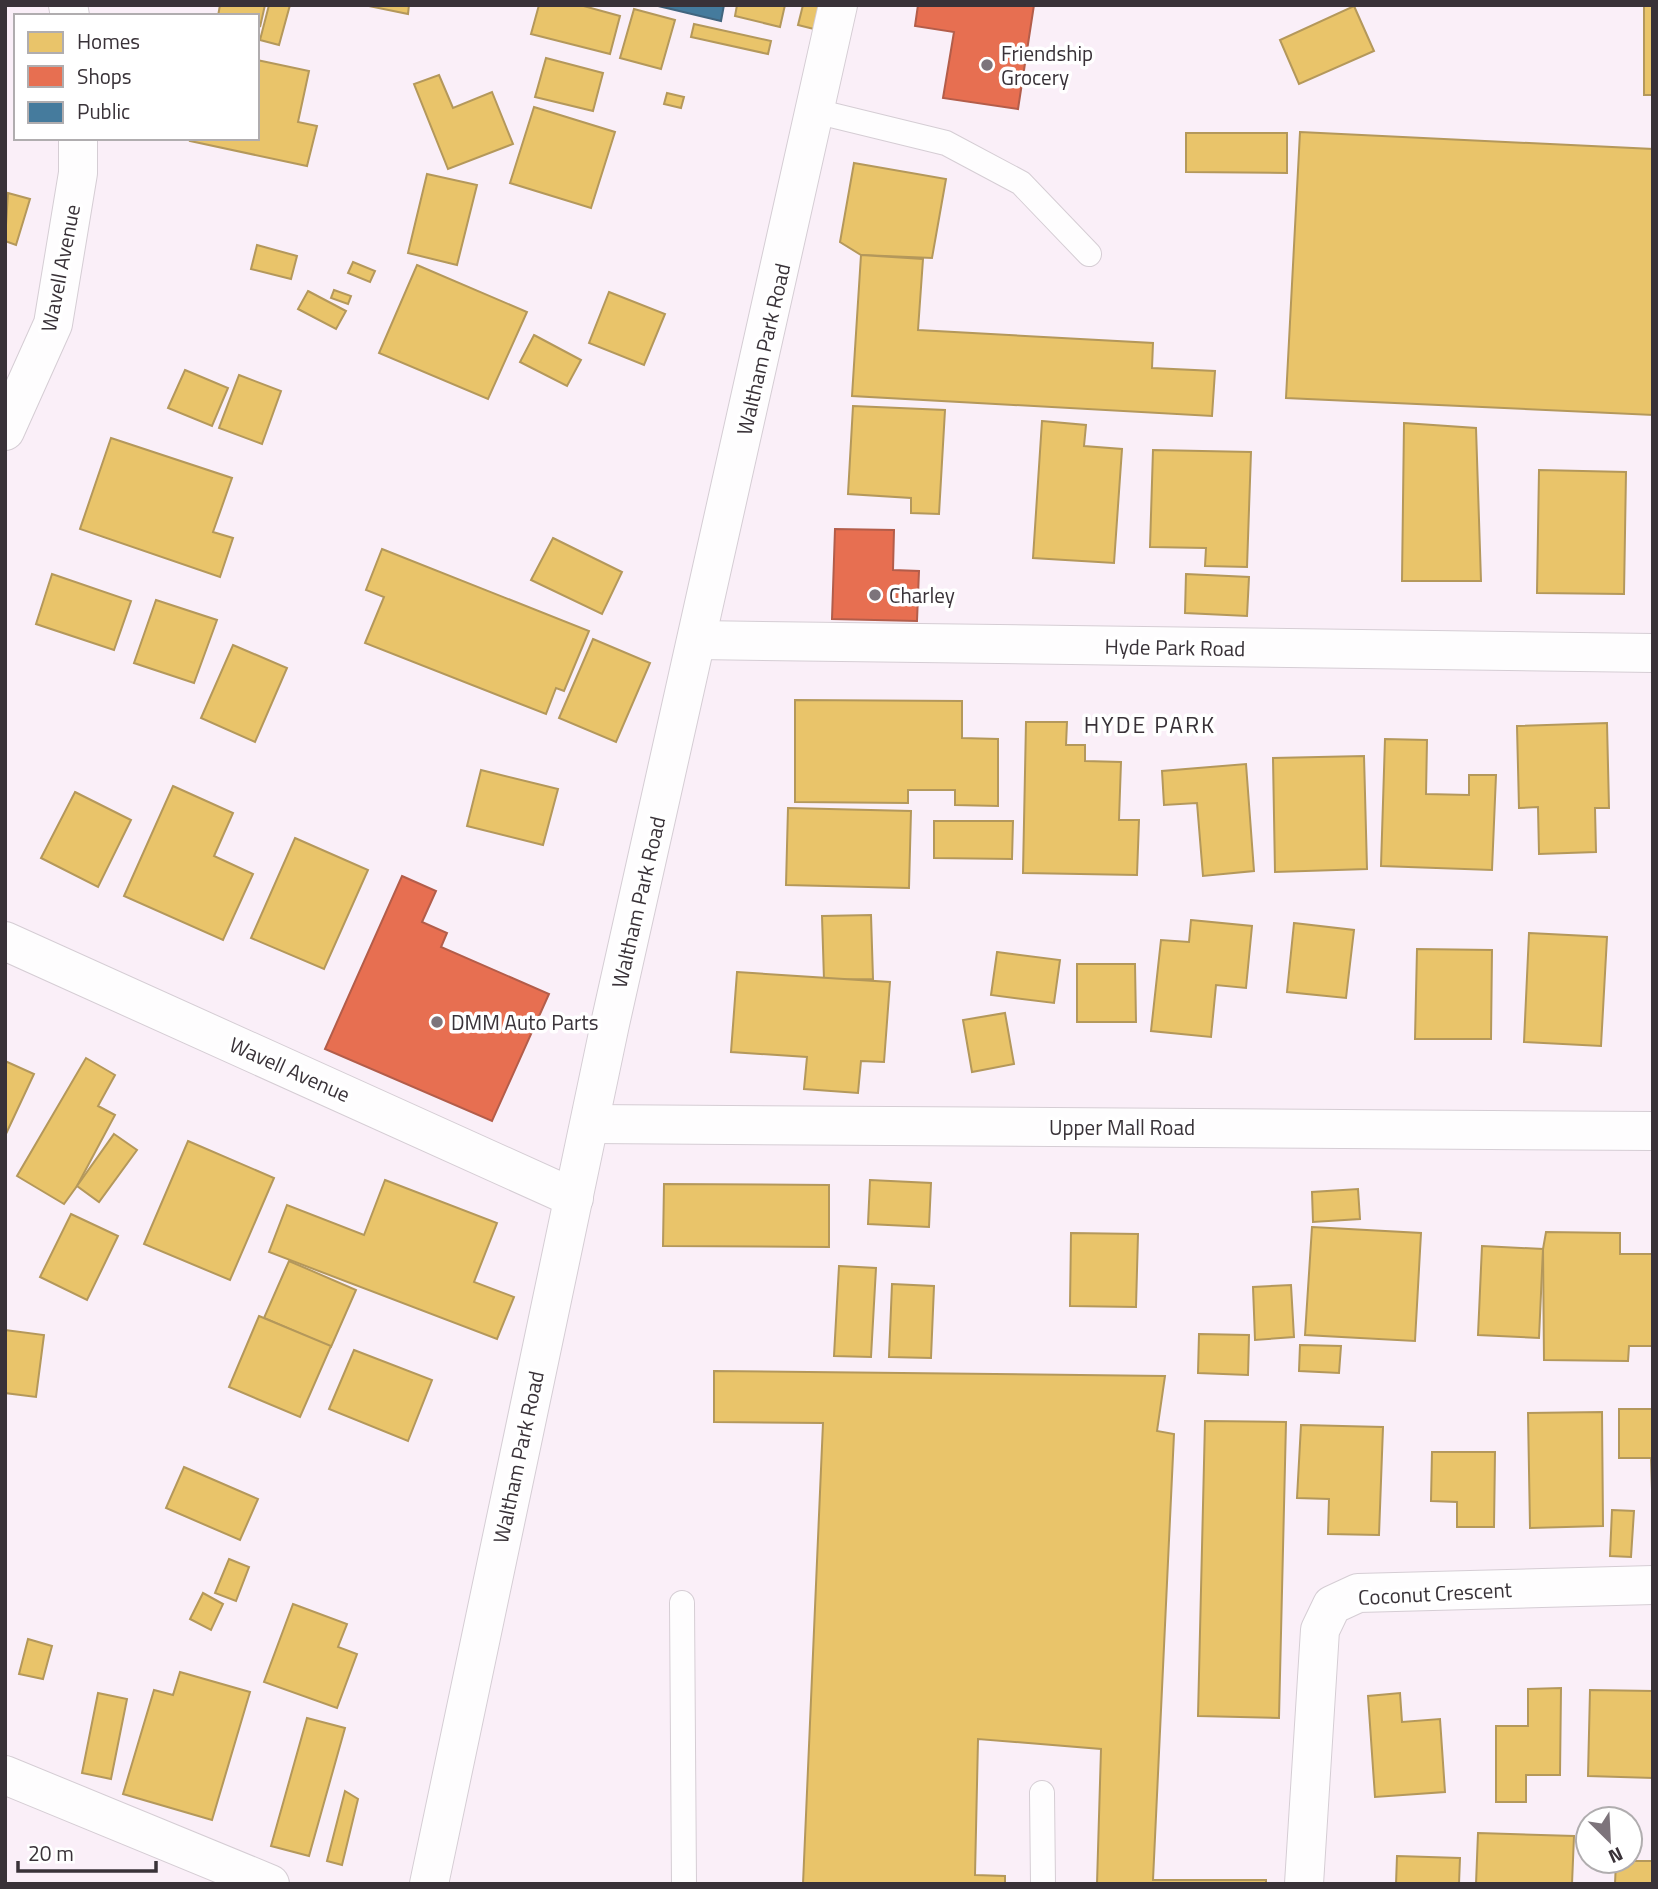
<svg xmlns="http://www.w3.org/2000/svg" width="1658" height="1889" font-family="'Titillium Web',sans-serif">
<style>
.homes{fill:#e9c46a;stroke:#b4985b;stroke-width:2}
.shops{fill:#e76f51;stroke:#b35d4a;stroke-width:2}
.public{fill:#457b9d;stroke:#41657f;stroke-width:2}
.lines{fill:none;stroke-linecap:round;stroke-linejoin:round}
.service-casing{stroke:#d5cdd4;stroke-width:26}
.minor-casing{stroke:#d5cdd4;stroke-width:40}
.secondary-casing{stroke:#d5cdd4;stroke-width:40}
.service{stroke:#fefdfe;stroke-width:24}
.minor{stroke:#fefdfe;stroke-width:38}
.secondary{stroke:#fefdfe;stroke-width:38}
.poi-dot{fill:#7d747b;stroke:#fff;stroke-width:2.5}
.labels{text-anchor:middle;dominant-baseline:central;stroke-width:7;stroke-linejoin:round;paint-order:stroke}
.poi-label{font-size:21px;fill:#393238;stroke:#fff;text-anchor:start}
.street-label{font-size:21px;fill:#393238;stroke:#fff}
.neighbourhood-label{font-size:23px;letter-spacing:2px;fill:#393238;stroke:#fff}
</style>
<rect width="100%" height="100%" fill="#faeff8"/>
<g class="homes">
<polygon points="220,5 265,5 260,27 257,16 218,16"/>
<polygon points="269,5 290,5 279,45 260,40"/>
<polygon points="364,5 409,5 408,14"/>
<polygon points="539,5 580,5 620,16 610,54 531,34"/>
<polygon points="737,5 785,5 780,27 735,16"/>
<polygon points="803,5 824,5 818,30 798,25"/>
<rect x="1644" y="5" width="9" height="90"/>
<polygon points="1354,6 1374,51 1299,84 1280,40"/>
<polygon points="634,9 675,20 661,69 620,58"/>
<polygon points="694,24 771,41 768,54 691,37"/>
<polygon points="546,58 603,73 593,111 535,97"/>
<polygon points="257,60 309,71 298,122 317,126 307,166 190,141 191,138 257,138"/>
<polygon points="439,75 453,108 492,92 513,144 448,169 414,84"/>
<polygon points="667,93 684,97 681,108 664,104"/>
<polygon points="534,107 615,132 591,208 510,183"/>
<polygon points="1300,132 1653,149 1653,415 1286,398"/>
<polygon points="1186,133 1287,133 1287,173 1186,172"/>
<polygon points="854,163 946,179 932,258 861,255 840,242"/>
<polygon points="427,174 477,185 457,265 408,253"/>
<polygon points="8,193 30,199 16,245 5,241"/>
<polygon points="257,245 297,256 291,279 251,269"/>
<polygon points="861,255 923,259 918,330 1153,343 1152,368 1215,371 1212,416 852,396"/>
<polygon points="353,262 375,271 370,282 348,273"/>
<polygon points="417,265 527,312 488,399 379,353"/>
<polygon points="334,290 351,296 348,304 331,298"/>
<polygon points="308,291 346,311 336,329 298,309"/>
<polygon points="609,292 665,314 644,365 589,343"/>
<polygon points="534,335 581,360 567,386 520,362"/>
<polygon points="185,370 228,388 212,426 168,408"/>
<polygon points="239,375 281,391 262,444 219,428"/>
<polygon points="853,406 945,410 939,514 911,513 911,498 848,494"/>
<polygon points="1042,421 1086,425 1084,446 1122,449 1114,563 1033,558"/>
<polygon points="1404,423 1476,428 1481,581 1402,581"/>
<polygon points="111,438 232,478 213,532 233,538 220,577 80,529"/>
<polygon points="1153,450 1251,452 1247,567 1205,566 1206,548 1150,547"/>
<polygon points="1539,470 1626,472 1624,594 1537,593"/>
<polygon points="553,538 622,572 602,614 531,580"/>
<polygon points="382,549 589,631 564,691 556,688 546,714 365,643 384,597 366,590"/>
<polygon points="52,574 131,601 114,650 36,624"/>
<polygon points="1186,574 1249,577 1247,616 1185,613"/>
<polygon points="156,600 217,620 194,683 134,663"/>
<polygon points="593,639 650,663 616,742 559,718"/>
<polygon points="233,645 287,668 255,742 201,718"/>
<polygon points="795,700 962,701 962,738 998,739 998,806 955,805 955,790 908,790 908,803 795,802"/>
<polygon points="1026,722 1067,722 1066,745 1085,745 1085,761 1121,762 1119,820 1139,820 1137,875 1023,873"/>
<polygon points="1607,723 1609,808 1595,808 1596,852 1539,854 1538,807 1519,808 1517,726"/>
<polygon points="1385,739 1427,740 1426,794 1469,795 1469,775 1496,775 1492,870 1381,866"/>
<polygon points="1364,756 1367,869 1275,872 1273,758"/>
<polygon points="1246,764 1254,871 1203,876 1197,803 1164,805 1162,771"/>
<polygon points="481,770 558,789 543,845 467,826"/>
<polygon points="173,786 233,813 214,856 253,874 223,940 124,896"/>
<polygon points="75,792 131,820 98,887 41,858"/>
<polygon points="788,808 911,811 909,888 786,885"/>
<polygon points="934,821 1013,821 1012,859 934,858"/>
<polygon points="295,838 368,870 324,969 251,938"/>
<polygon points="871,915 873,979 824,980 822,916"/>
<polygon points="1191,920 1252,926 1246,988 1216,985 1211,1037 1151,1031 1161,940 1189,942"/>
<polygon points="1294,923 1354,930 1346,998 1287,992"/>
<polygon points="1529,933 1607,937 1601,1046 1524,1042"/>
<polygon points="1417,949 1492,950 1491,1039 1415,1039"/>
<polygon points="997,952 1060,960 1054,1003 991,995"/>
<polygon points="1077,964 1135,964 1136,1022 1077,1022"/>
<polygon points="737,972 890,982 884,1062 861,1061 858,1093 804,1089 807,1057 731,1052"/>
<polygon points="1005,1013 1014,1064 972,1072 963,1020"/>
<polygon points="86,1058 115,1075 98,1106 115,1115 77,1186 64,1204 17,1176"/>
<polygon points="5,1061 34,1074 5,1136"/>
<polygon points="114,1134 137,1150 99,1202 77,1186"/>
<polygon points="188,1141 274,1178 230,1280 144,1244"/>
<polygon points="385,1180 497,1223 474,1282 514,1297 497,1339 269,1252 287,1205 364,1235"/>
<polygon points="870,1180 931,1183 929,1227 868,1224"/>
<polygon points="664,1184 829,1185 829,1247 663,1246"/>
<polygon points="1358,1189 1360,1219 1313,1222 1312,1192"/>
<polygon points="71,1214 118,1236 87,1300 40,1277"/>
<polygon points="1312,1227 1421,1233 1415,1341 1305,1335"/>
<polygon points="1546,1232 1620,1233 1620,1254 1653,1254 1653,1346 1629,1346 1628,1361 1544,1360 1543,1249"/>
<polygon points="1071,1233 1138,1234 1136,1307 1070,1306"/>
<polygon points="1482,1246 1543,1249 1539,1338 1478,1335"/>
<polygon points="289,1261 356,1290 331,1347 264,1318"/>
<polygon points="839,1266 876,1268 871,1357 834,1356"/>
<polygon points="892,1284 934,1286 931,1358 889,1357"/>
<polygon points="1291,1285 1294,1337 1255,1340 1253,1287"/>
<polygon points="259,1316 331,1346 300,1417 229,1387"/>
<polygon points="5,1330 44,1335 36,1397 5,1393"/>
<polygon points="1199,1334 1249,1335 1248,1375 1198,1373"/>
<polygon points="1300,1345 1341,1346 1339,1373 1299,1371"/>
<polygon points="354,1350 432,1380 408,1441 329,1409"/>
<polygon points="714,1371 1165,1376 1157,1431 1174,1434 1153,1880 1266,1880 1266,1884 1097,1884 1101,1749 978,1739 975,1875 1005,1876 1005,1884 803,1884 823,1423 714,1422"/>
<polygon points="1619,1409 1653,1409 1653,1521 1651,1458 1619,1458"/>
<polygon points="1602,1412 1603,1526 1530,1528 1528,1413"/>
<polygon points="1205,1421 1286,1422 1279,1718 1198,1716"/>
<polygon points="1301,1425 1383,1427 1379,1535 1328,1534 1329,1499 1297,1498"/>
<polygon points="1432,1452 1495,1452 1494,1527 1457,1527 1457,1502 1431,1501"/>
<polygon points="184,1467 258,1499 240,1540 166,1508"/>
<polygon points="1612,1510 1634,1511 1631,1557 1610,1556"/>
<polygon points="229,1559 249,1567 236,1601 215,1593"/>
<polygon points="203,1593 223,1604 211,1630 190,1619"/>
<polygon points="293,1604 347,1624 338,1647 357,1654 337,1708 264,1682"/>
<polygon points="28,1639 52,1646 43,1679 19,1674"/>
<polygon points="180,1672 250,1692 212,1820 123,1794 154,1690 173,1695"/>
<polygon points="1561,1688 1560,1775 1526,1775 1526,1802 1496,1802 1496,1726 1528,1726 1528,1689"/>
<polygon points="1590,1690 1653,1691 1653,1778 1588,1776"/>
<polygon points="98,1693 127,1699 111,1779 82,1773"/>
<polygon points="1400,1693 1402,1722 1440,1719 1445,1792 1375,1797 1368,1696"/>
<polygon points="307,1718 345,1728 309,1856 271,1846"/>
<polygon points="345,1791 358,1799 342,1865 327,1861"/>
<polygon points="1478,1833 1574,1836 1572,1884 1476,1884"/>
<polygon points="1397,1856 1460,1858 1459,1884 1396,1884"/>
<polygon points="1616,1861 1653,1861 1653,1884 1615,1884"/>
</g>
<g class="shops">
<polygon points="918,5 1034,5 1018,109 943,98 954,32 915,26"/>
<polygon points="835,529 894,530 893,570 919,571 917,621 832,619"/>
<polygon points="402,876 436,891 422,922 447,933 441,947 549,994 492,1121 325,1049"/>
</g>
<polygon class="public" points="654,5 724,5 721,21"/>
<g class="lines">
<g class="service-casing">
<g id="service">
<polyline points="815,111 946,143 1021,183 1089,254"/>
<polyline points="682,1603 684,1884"/>
<polyline points="1042,1793 1043,1884"/>
</g>
</g>
<g class="minor-casing">
<g id="minor">
<polyline points="68,5 70,16"/>
<polyline points="5,431 53,324 78,173 78,138"/>
<polyline points="697,640 1653,653"/>
<polyline points="5,941 574,1198"/>
<polyline points="591,1124 1653,1131"/>
<polyline points="5,1775 270,1884"/>
<polyline points="1304,1884 1320,1630 1332,1605 1358,1593 1653,1585"/>
</g>
</g>
<g class="secondary-casing">
<polyline id="secondary" points="429,1884 610,1024 838,5"/>
</g>
<use href="#service" class="service"/>
<use href="#minor" class="minor"/>
<use href="#secondary" class="secondary"/>
</g>
<g class="poi-dot">
<circle cx="987" cy="65" r="7"/>
<circle cx="875" cy="595" r="7"/>
<circle cx="437" cy="1022" r="7"/>
</g>
<g class="labels">
<g class="poi-label">
<text x="1001" y="53">Friendship<tspan x="1001" dy="24">Grocery</tspan></text>
<text x="889" y="595">Charley</text>
<text x="451" y="1022">DMM Auto Parts</text>
</g>
<g class="street-label">
<text transform="translate(60 268) rotate(-79)">Wavell Avenue</text>
<text transform="translate(763 349) rotate(-77)">Waltham Park Road</text>
<text transform="translate(1175 647) rotate(1)">Hyde Park Road</text>
<text transform="translate(638 902) rotate(-77)">Waltham Park Road</text>
<text transform="translate(290 1069) rotate(24)">Wavell Avenue</text>
<text x="1122" y="1127">Upper Mall Road</text>
<text transform="translate(518 1457) rotate(-78)">Waltham Park Road</text>
<text transform="translate(1435 1593) rotate(-3)">Coconut Crescent</text>
</g>
<g class="neighbourhood-label">
<text x="1150" y="724">HYDE PARK</text>
</g>
</g>
<rect width="1658" height="1889" fill="none" stroke="#393238" stroke-width="14"/>
<rect x="14" y="14" width="245" height="126" fill="#ffffff" stroke="#b0adaf" stroke-width="2"/>
<rect x="28" y="32" width="35" height="21" fill="#e9c46a" stroke="#b0adaf" stroke-width="2"/>
<text x="77" y="49" font-size="21" fill="#393238">Homes</text>
<rect x="28" y="66" width="35" height="21" fill="#e76f51" stroke="#b0adaf" stroke-width="2"/>
<text x="77" y="84" font-size="21" fill="#393238">Shops</text>
<rect x="28" y="102" width="35" height="21" fill="#457b9d" stroke="#b0adaf" stroke-width="2"/>
<text x="77" y="119" font-size="21" fill="#393238">Public</text>
<g transform="translate(1609 1840) rotate(156)"><circle r="33" fill="#ffffff" stroke="#b0adaf" stroke-width="2"/>
<path d="M0-5L12 26L0 18L-12 26Z" fill="#7d747b"/>
<text y="-10" font-size="19" font-weight="bold" text-anchor="middle" fill="#393238">N</text>
</g>
<path d="M18 1861v10h138v-10" fill="none" stroke="#393238" stroke-width="3.5"/>
<text x="28" y="1861" font-size="21" fill="#393238" stroke="#ffffff" stroke-width="5" paint-order="stroke">20 m</text>
</svg>
